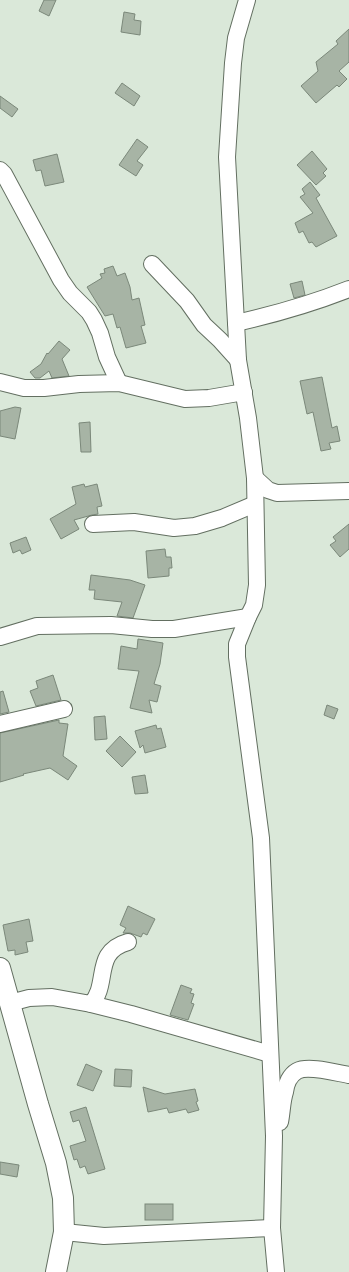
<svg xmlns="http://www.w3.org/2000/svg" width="349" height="1272" font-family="Helvetica,sans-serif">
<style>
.building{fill:#a7b4a5;stroke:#7b887a}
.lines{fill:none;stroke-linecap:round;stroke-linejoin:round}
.minor-casing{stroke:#636f61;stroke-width:18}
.tertiary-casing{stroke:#636f61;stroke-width:22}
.minor{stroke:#fff;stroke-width:16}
.tertiary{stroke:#fff;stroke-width:20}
</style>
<rect width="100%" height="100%" fill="#dae8d9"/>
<g class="building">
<polygon points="44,0 56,0 49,16 39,11"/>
<polygon points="124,12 135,14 134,20 141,21 140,35 121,32"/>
<polygon points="349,29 349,62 339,71 347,79 339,87 337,85 316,103 301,86 318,71 316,62 338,44 336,41"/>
<polygon points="122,83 140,96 134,106 115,93"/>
<polygon points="0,96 18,109 12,117 0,108"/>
<polygon points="137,139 148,147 137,161 143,165 136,176 119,165"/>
<polygon points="312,151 327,169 323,173 326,176 316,185 297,165"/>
<polygon points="57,154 64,182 45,186 41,170 36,171 33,160"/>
<polygon points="310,182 320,195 316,198 337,236 316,247 312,242 309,243 303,231 299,233 295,223 313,213 300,197 305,194 302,189"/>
<polygon points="113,266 117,276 125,273 130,287 132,300 139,298 145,325 141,326 146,343 126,348 120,327 117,328 113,314 105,316 87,287 102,278 100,274 105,273 104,269"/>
<polygon points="302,281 305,295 294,298 290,284"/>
<polygon points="59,341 70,350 62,359 69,376 52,378 49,371 40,378 35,378 30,372 41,364 47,353 48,354"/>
<polygon points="322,377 332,428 337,426 340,441 329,443 331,449 321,451 313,412 307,414 300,381"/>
<polygon points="15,407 21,408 15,439 0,436 0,411"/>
<polygon points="90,422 91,452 81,452 79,423"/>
<polygon points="84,484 85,487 97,484 102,506 97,507 98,514 92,515 74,520 79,529 61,539 50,519 76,504 72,487"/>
<polygon points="349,524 349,549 340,557 330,545 336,541 333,537"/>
<polygon points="26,537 31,550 22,554 20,550 13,553 10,543"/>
<polygon points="165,549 166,557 171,557 172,568 169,568 169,576 148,578 146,551"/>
<polygon points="91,575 130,580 145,585 133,618 117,616 122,602 94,599 95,590 89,590"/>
<polygon points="138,639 163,643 160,664 154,684 161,686 157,702 149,700 152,713 130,708 139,671 118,669 121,646 137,649"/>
<polygon points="53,675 61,700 36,706 30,691 38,688 36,681"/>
<polygon points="3,691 9,712 0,714 0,692"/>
<polygon points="327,705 338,709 334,719 324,715"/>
<polygon points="105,716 107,739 95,740 94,717"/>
<polygon points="59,720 59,723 68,724 63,756 77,766 68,780 50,768 23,774 24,775 0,782 0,733"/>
<polygon points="156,725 157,729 161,728 166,747 145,753 143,745 140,748 135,731"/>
<polygon points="120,736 136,752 122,767 106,751"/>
<polygon points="145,775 148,793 135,794 132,777"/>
<polygon points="128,906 155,919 147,935 143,933 141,937 130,933 123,933 126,928 120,925"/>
<polygon points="29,919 33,941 26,942 28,952 15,955 15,950 8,951 3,925"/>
<polygon points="181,985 192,989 190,993 194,994 191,1003 194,1004 188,1020 170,1015"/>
<polygon points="86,1064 102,1071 93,1091 77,1085"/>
<polygon points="115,1069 132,1070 131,1087 114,1086"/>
<polygon points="143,1087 165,1094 195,1089 198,1101 196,1102 199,1110 188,1113 186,1109 169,1113 167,1108 148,1112"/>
<polygon points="86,1107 105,1169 88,1174 85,1166 80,1168 77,1159 74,1160 70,1146 86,1141 79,1120 73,1122 70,1112"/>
<polygon points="0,1162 19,1165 17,1177 0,1174"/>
<rect x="145" y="1204" width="28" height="16"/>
</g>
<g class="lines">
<g class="minor-casing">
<g id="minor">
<polyline points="247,0 236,38 233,63 227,157 238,360 248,418 255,478 257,585 254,605 248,617 237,644 237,657 261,838 274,1136 272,1228 276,1272"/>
<polyline points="0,170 4,174 61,280 70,293 89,312 94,320 100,333 107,357 119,383"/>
<polyline points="152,264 187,301 204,325 220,340 238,360"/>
<path d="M236,323c40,-9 75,-19 113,-34"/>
<polyline points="0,382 24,388 44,388 79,384 119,383 185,399 209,398 244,392"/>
<polyline points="255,478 268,490 277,493 349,491"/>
<polyline points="93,524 134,522 174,528 195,526 222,518 255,504"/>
<polyline points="0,637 37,626 111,625 152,629 174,629 248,617"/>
<polyline points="0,724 64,709"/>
<polyline points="10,1003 29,998 52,997 91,1004 131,1014 270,1054"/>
<path d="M91,1004c19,-20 1,-52 37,-62"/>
<path d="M280,1122c2,-10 2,-21 5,-30 1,-8 5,-17 12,-21 11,-6 40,2 52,4"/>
<polyline points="64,1232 104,1236 272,1228"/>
</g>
</g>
<g class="tertiary-casing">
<polyline id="tertiary" points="0,968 38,1104 56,1163 63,1198 64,1232 56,1272"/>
</g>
<use href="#minor" class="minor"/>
<use href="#tertiary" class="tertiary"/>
</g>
</svg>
